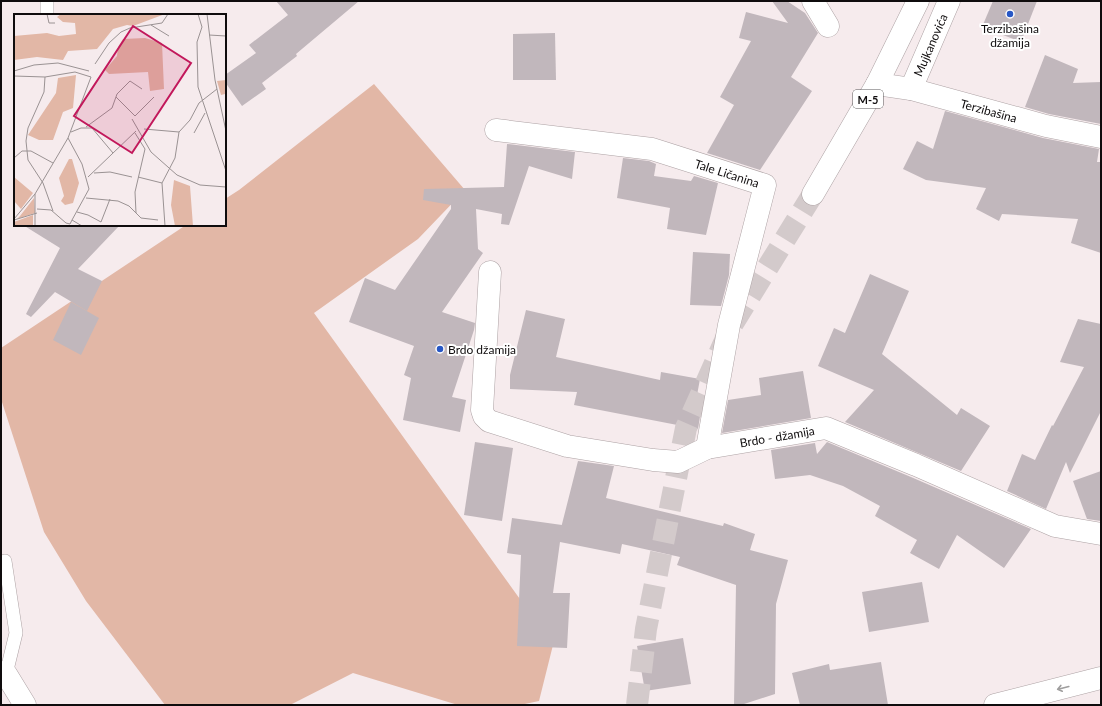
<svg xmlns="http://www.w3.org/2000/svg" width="1102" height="706" font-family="Lato,sans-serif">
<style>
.green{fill:#e2b7a6}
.building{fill:#c1b7bc}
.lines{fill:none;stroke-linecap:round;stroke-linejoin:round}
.primary-tunnel{stroke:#d3cacb;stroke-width:22;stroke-dasharray:22 11;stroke-linecap:butt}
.lane-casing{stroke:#ada2a4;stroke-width:14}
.street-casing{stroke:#ada2a4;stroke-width:23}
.primary-casing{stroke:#ada2a4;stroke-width:23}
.lane{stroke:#fff;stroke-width:13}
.street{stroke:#fff;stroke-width:22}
.primary{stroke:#fff;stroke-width:22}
.oneway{stroke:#9f9e9e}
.poi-dot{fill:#2757c5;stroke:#fff;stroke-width:1.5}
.labels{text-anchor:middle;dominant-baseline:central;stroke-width:4;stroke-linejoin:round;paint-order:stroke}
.shield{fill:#fff;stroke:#575556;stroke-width:1}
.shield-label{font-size:11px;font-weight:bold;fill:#0f0c0d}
.poi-label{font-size:12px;fill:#0f0c0d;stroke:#fff}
.street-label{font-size:12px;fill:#0f0c0d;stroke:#fff}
.inset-road{fill:none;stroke:#9a9293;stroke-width:1}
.view{fill:#c2185b;fill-opacity:0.15;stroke:#c2185b;stroke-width:2}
.inset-edge{fill:none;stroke:#0f0c0d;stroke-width:2}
</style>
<rect width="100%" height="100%" fill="#f6ebed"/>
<polygon class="green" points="374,84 465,190 418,239 314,313 553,645 539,701 520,705 458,705 353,673 290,705 165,705 86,601 44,532 1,399 1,348 186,225 225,225 225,199 239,190"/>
<g class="building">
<polygon points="276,1 359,1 296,54 297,56 262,83 266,89 242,106 225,82 225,75 256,53 249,45 288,15"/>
<polygon points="772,1 787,1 805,13 818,33 791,77 812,91 760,170 707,153 734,105 720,97 751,41 739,38 746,12 788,23"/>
<polygon points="993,1 1037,1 1021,42 982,27"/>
<polygon points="555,33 556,80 513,80 513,34"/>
<polygon points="1045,55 1078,69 1073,83 1101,82 1101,124 1049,114 1025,107"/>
<polygon points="945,111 1043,138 1099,149 1097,162 1101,162 1101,253 1071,243 1078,219 1002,214 999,221 976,209 986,188 926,180 903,169 917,141 933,149"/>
<polygon points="507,144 575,152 572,179 529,166 509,225 501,224 502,214 476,209 478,249 483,253 442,312 475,323 474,330 452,397 466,400 460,432 403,420 411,378 404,375 414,346 349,322 365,278 395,290 451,209 451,205 423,200 424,189 504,187"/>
<polygon points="623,158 649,161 656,164 654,176 691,181 694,176 718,183 706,235 667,229 670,208 617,198"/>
<polygon points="23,225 120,225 78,269 102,281 87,311 55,292 31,317 26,314 60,248"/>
<polygon points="693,252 730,254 729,275 721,306 690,305"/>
<polygon points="870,274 909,291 882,354 957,415 961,408 990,426 961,471 845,422 874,390 818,366 834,328 845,333"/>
<polygon points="71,302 99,318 81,355 53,340"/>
<polygon points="526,310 565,319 556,357 660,380 661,372 700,379 695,406 702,404 698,429 574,405 577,392 510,389 510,375"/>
<polygon points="1078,319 1101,324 1101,411 1070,473 1066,462 1046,509 1007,491 1022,454 1035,460 1052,425 1053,426 1084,367 1060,362"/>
<polygon points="803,371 811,418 722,433 728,400 761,395 759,378"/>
<polygon points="475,442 513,448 502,521 464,515"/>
<polygon points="827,442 911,477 1031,529 1004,568 957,535 939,569 910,553 917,540 875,516 880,506 843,486 810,475 775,479 771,450 815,443 817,454"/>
<polygon points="578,461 614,466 606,498 723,526 724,523 755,534 750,550 788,560 776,604 775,694 741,705 734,705 736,585 677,565 680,557 622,544 620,554 560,542 553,593 570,593 567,648 517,646 521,555 507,553 512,518 562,525 561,528"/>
<polygon points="1101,471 1101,521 1087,519 1073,481"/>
<polygon points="922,582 929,622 869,632 862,592"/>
<polygon points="683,638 691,684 645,691 637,646"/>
<polygon points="881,662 888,705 800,705 792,673 829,664 830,670"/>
</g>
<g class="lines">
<polyline class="primary-tunnel" points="637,705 646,629 686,428 732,325 813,194"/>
<g class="lane-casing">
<g id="lane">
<polyline points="47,15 47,1"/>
<polyline points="5,561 16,633 6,674"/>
</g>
</g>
<g class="street-casing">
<g id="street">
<polyline points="813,1 828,26"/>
<path id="s1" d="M877,84l34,5 135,37 55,11"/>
<path id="s2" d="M911,89l38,-88"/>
<path id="s3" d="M496,130l156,19 113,36 -36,140 -22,123"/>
<path id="s4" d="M490,272l-8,138 2,6 5,5 78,25 86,14 25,2 29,-14 119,-20 90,37 139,61 46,8"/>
<polyline points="1,672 6,674 25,705"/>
<polyline points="995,705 1101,678"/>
</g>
</g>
<g class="primary-casing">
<polyline id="primary" points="813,194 877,84 918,1"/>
</g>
<use href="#lane" class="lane"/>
<use href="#street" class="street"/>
<use href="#primary" class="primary"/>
</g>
<defs><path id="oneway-shaft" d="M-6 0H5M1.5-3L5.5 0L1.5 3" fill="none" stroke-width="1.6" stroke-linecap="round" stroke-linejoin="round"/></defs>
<use class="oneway" href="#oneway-shaft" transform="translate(1063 688) rotate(166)"/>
<g class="poi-dot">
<circle cx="1010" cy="14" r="4"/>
<circle cx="440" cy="349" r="4"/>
</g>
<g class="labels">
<rect class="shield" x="853" y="90" width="30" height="18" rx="3"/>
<g class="shield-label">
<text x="868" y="99">M-5</text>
</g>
<g class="poi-label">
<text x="1010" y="28">Terzibašina<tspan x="1010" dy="14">džamija</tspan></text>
<text x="448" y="349" text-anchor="start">Brdo džamija</text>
</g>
<g class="street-label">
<text stroke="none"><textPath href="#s2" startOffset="48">Mujkanovića</textPath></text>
<text stroke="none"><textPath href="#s1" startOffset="115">Terzibašina</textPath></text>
<text stroke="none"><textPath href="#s3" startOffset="236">Tale Ličanina</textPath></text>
<text stroke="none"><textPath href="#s4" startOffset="449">Brdo - džamija</textPath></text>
</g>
</g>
<g transform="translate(14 14)">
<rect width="212" height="212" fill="#f6ebed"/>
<path d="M47,0l75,1 29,-1 -32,12 -6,-1 -14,4 -16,20 -29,2 -5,9 -26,-3 -23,3v-24l33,-3 12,3 17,-2 -1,-11 -12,-1 -6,-5zM131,24l17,5 2,46 -14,2 -2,-19 -39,2 -4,-4 12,-14 1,-9 5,-8zM62,61l-3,33 -10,4 -10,28h-14l-11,-5 28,-42 2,-15zM212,66v17l-1,-3 -4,1 -4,-14zM55,145h3l7,24 -6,20 -8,2 -4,-4 3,-5 -5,-18zM0,163l19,16 -12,16 -7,-8zM160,166l16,6 3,40h-18l-4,-21zM20,184l1,15 -18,6 3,-3zM19,201v11h-19v-4z" fill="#e2b7a6"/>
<path class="inset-road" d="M33,0l2,9h6M184,0l4,13 -5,15 1,45 28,84M193,0l8,66 11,51M137,11l18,11M195,21l17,1M81,50l14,-21 12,-11 9,-4 32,-5 6,-9M0,57l20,-6 24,-2 31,8M0,62l31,1 30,-5 16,5 -23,61 -33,56 -21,25M31,63l-1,15 -16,36 -2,13 2,19 15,23 10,28M102,83l19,19 19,-19M118,105l19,33 26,23 23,10 26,2M72,113l26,-19 5,-14 13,-13 12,8M130,115l35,3M57,118l10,-4h11l21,25M121,119l10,16 -10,43 1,21M180,119l11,-20M54,124l14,26 7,25 -17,31M0,144l8,-7h9l22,12M80,159l16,-1 22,5M74,163l48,-46M124,163l24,6M72,184l32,3 11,5 12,12 17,2M23,195l14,1 15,13 4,1 2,-4 10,6M63,198l11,3 13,7 9,-23M0,206l23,-7M21,212v-32M151,212l-3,-43 13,-25 4,-26 11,-12 9,-17 18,-14"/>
<path class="view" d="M119,12l58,37 -59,90 -58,-37z"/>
<rect width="212" height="212" class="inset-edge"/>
</g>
<rect width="1102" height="706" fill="none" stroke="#0f0c0d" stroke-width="4"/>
</svg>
